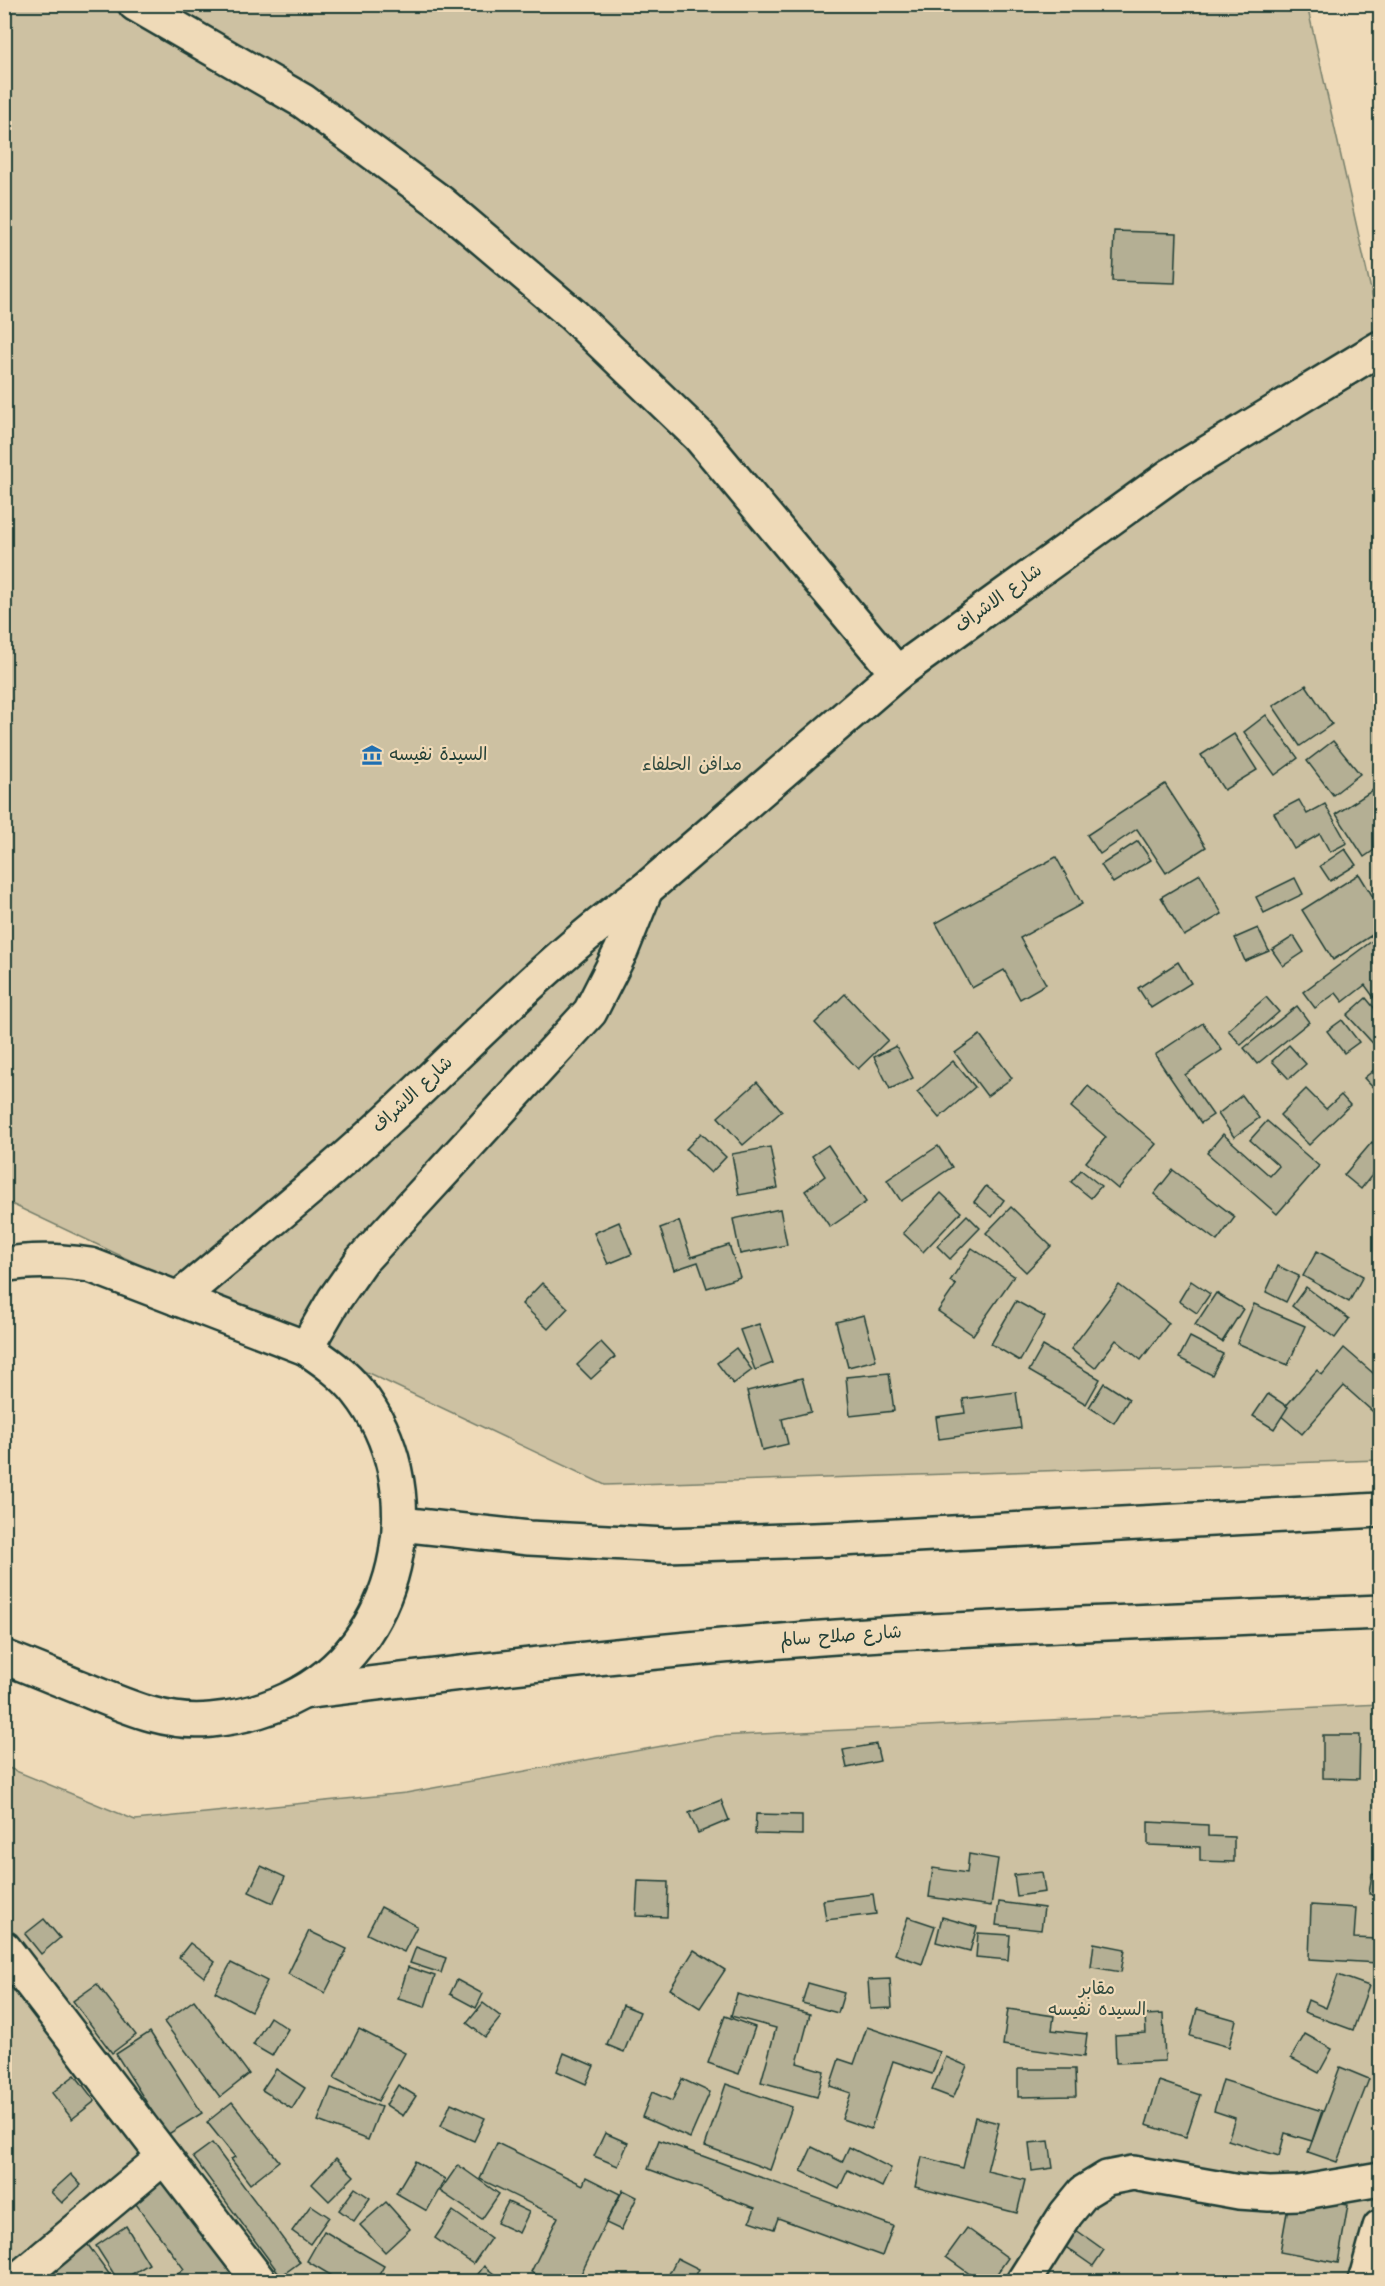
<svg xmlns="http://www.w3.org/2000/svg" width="1385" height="2286" font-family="Kalam,'Playpen Sans Arabic',sans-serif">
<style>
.green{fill:#cdc1a2;stroke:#767f6b;stroke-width:1.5}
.building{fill:#b4af94;stroke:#1f3d34;stroke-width:1.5}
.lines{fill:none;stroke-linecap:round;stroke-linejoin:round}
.minor-casing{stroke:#1f3d34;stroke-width:38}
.major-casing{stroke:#1f3d34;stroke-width:38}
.minor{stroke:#efdab8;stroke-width:33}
.major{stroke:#efdab8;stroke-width:33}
.labels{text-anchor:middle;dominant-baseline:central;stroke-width:4.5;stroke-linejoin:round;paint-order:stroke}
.street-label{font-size:18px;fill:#1f3d34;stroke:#efdab8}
.poi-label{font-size:18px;fill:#1f3d34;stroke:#efdab8;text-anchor:start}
.park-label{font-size:18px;fill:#304a3f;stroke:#efdab8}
</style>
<rect width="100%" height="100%" fill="#efdab8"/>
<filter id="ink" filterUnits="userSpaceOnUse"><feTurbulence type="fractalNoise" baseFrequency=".0167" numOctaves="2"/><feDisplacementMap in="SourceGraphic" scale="12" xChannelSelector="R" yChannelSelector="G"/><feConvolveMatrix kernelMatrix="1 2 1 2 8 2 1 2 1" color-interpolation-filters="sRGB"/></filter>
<g filter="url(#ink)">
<g class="green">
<polygon points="4,5 1307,5 1380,330 1380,1460 605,1485 5,1201"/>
<polygon points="1380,1704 1380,2281 5,2281 4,1766 135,1820 406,1793 717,1736"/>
</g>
<g class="building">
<polygon points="1114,231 1177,233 1175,283 1112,281"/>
<polygon points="1306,685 1332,724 1300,746 1273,706"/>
<polygon points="1266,715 1298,758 1275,775 1244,732"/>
<polygon points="1234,734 1257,770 1224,790 1201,755"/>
<polygon points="1333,741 1360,774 1333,795 1307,761"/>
<polygon points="1165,784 1206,847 1166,873 1137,829 1100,854 1087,835"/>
<polygon points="1376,788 1380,795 1380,846 1364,857 1336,814"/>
<polygon points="1299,800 1307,814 1325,804 1347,843 1330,852 1320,834 1294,849 1274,813"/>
<polygon points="1138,841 1151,860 1113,883 1101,865"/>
<polygon points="1345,849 1356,865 1330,881 1320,866"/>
<polygon points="1056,857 1082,904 1020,938 1046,984 1020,999 1004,970 972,988 936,923"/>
<polygon points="1200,874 1222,914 1184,936 1161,897"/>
<polygon points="1359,874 1376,902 1380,899 1380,930 1333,960 1302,910"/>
<polygon points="1295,878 1303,894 1264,913 1256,897"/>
<polygon points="1258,928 1269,951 1245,961 1235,938"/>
<polygon points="1294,936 1304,952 1283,966 1272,950"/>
<polygon points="1372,941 1380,953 1380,1006 1365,985 1343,1002 1336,993 1315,1008 1303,992"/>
<polygon points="1178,962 1191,983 1151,1008 1138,988"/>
<polygon points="845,994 888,1040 858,1069 815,1023"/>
<polygon points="1266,997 1279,1012 1241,1045 1228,1030"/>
<polygon points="1366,998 1380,1015 1380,1051 1347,1015"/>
<polygon points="1297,1006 1309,1022 1257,1064 1244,1048"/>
<polygon points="1342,1020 1359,1042 1344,1053 1327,1031"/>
<polygon points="1203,1023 1222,1050 1185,1075 1213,1115 1201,1123 1155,1055"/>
<polygon points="980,1035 1012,1078 987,1096 955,1053"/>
<polygon points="1289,1045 1306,1064 1289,1079 1272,1061"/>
<polygon points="896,1046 913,1078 890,1089 874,1057"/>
<polygon points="953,1061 975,1087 939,1118 917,1092"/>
<polygon points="1379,1066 1380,1093 1379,1094 1364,1078"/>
<polygon points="757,1082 782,1111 743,1145 718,1117"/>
<polygon points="1088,1086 1156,1144 1118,1189 1086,1162 1106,1137 1071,1107"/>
<polygon points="1306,1089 1326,1109 1341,1095 1350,1105 1309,1145 1280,1115"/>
<polygon points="1242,1095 1259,1118 1234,1137 1218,1114"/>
<polygon points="1267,1121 1319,1166 1277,1214 1207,1153 1223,1134 1270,1176 1279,1166 1250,1140"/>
<polygon points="701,1133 726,1157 711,1173 686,1149"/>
<polygon points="1372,1142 1380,1149 1380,1165 1361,1189 1344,1175"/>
<polygon points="828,1145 866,1202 830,1227 805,1191 825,1176 812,1156"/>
<polygon points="938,1146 952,1167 901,1201 887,1180"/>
<polygon points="770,1147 778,1188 739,1195 732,1154"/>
<polygon points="1081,1170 1101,1186 1091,1198 1071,1182"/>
<polygon points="1173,1170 1235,1217 1217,1241 1154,1194"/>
<polygon points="986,1186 1004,1200 992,1217 974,1202"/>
<polygon points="941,1193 961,1212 923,1252 903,1233"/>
<polygon points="1011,1207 1051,1246 1026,1272 986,1233"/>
<polygon points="780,1209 787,1245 740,1254 733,1219"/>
<polygon points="967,1215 980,1228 950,1259 937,1246"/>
<polygon points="679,1221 691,1257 729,1245 740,1277 707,1288 698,1262 674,1270 660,1228"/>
<polygon points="619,1222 632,1254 608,1264 594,1233"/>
<polygon points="972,1248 1014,1276 973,1335 938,1311 956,1285 950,1281"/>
<polygon points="1317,1251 1363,1276 1349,1302 1303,1276"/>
<polygon points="1278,1266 1299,1276 1286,1302 1266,1292"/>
<polygon points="1191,1281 1210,1294 1197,1313 1179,1301"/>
<polygon points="542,1283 568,1308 548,1329 522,1304"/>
<polygon points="1119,1285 1169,1323 1141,1360 1116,1340 1095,1368 1071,1349"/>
<polygon points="1306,1287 1349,1319 1335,1338 1292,1306"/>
<polygon points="1216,1293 1243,1309 1222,1342 1195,1325"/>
<polygon points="1016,1301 1045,1317 1020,1361 991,1344"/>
<polygon points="1254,1304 1305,1326 1288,1365 1237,1343"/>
<polygon points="864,1315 876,1360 848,1367 836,1322"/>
<polygon points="759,1324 773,1363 755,1370 740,1330"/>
<polygon points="1190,1337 1223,1354 1212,1375 1179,1358"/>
<polygon points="601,1342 615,1357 591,1379 577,1365"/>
<polygon points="1043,1346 1100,1379 1086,1404 1029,1371"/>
<polygon points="736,1348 752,1370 733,1384 717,1363"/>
<polygon points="1344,1348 1380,1379 1380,1418 1344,1386 1302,1434 1279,1414 1317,1370 1322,1375"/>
<polygon points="889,1373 894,1411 850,1416 846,1377"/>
<polygon points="802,1378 811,1412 782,1419 788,1444 762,1450 747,1391"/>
<polygon points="1104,1383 1129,1399 1114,1423 1089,1407"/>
<polygon points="1016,1392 1021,1428 939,1439 936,1417 965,1413 963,1399"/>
<polygon points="1268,1394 1288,1407 1274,1429 1253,1416"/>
<polygon points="1323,1735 1360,1735 1359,1779 1323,1778"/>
<polygon points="876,1744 880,1761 847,1768 843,1750"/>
<polygon points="721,1800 729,1820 698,1833 689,1813"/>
<polygon points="756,1814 802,1815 802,1835 755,1834"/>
<polygon points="1148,1822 1208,1825 1208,1836 1234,1837 1234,1862 1200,1861 1200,1847 1148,1845"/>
<polygon points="969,1854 998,1859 991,1906 929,1897 933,1868 967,1873"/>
<polygon points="261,1866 285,1877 273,1903 249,1892"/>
<polygon points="1042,1872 1045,1892 1017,1896 1014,1875"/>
<polygon points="1372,1874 1380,1876 1380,1896 1369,1894"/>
<polygon points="638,1881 668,1882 667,1917 636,1916"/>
<polygon points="873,1894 876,1914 826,1920 823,1900"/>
<polygon points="999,1902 1044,1908 1041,1930 996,1925"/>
<polygon points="1311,1905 1356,1908 1354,1938 1379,1939 1378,1963 1309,1959"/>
<polygon points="381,1907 417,1926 404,1952 367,1934"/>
<polygon points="908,1917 935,1926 922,1964 895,1954"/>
<polygon points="942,1917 977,1927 970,1951 936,1942"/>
<polygon points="44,1919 60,1938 41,1954 25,1934"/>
<polygon points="309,1931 347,1949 325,1993 288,1974"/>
<polygon points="978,1933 1010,1935 1008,1960 976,1957"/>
<polygon points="190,1943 215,1962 204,1977 179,1957"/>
<polygon points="1094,1943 1125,1949 1121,1972 1091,1967"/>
<polygon points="416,1947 446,1958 441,1973 410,1963"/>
<polygon points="694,1950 725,1970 700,2008 670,1989"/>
<polygon points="231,1963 267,1981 251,2011 215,1992"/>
<polygon points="408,1967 435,1976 425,2007 398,1999"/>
<polygon points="1338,1975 1369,1986 1353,2030 1304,2012 1308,2000 1326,2008"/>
<polygon points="890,1979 892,2008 870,2009 868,1980"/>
<polygon points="457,1980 483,1994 476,2008 450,1994"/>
<polygon points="808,1983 844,1993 838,2013 802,2003"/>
<polygon points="97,1984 136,2035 112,2053 73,2001"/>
<polygon points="737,1994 810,2014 797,2063 824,2071 817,2097 761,2082 776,2028 731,2016"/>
<polygon points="194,2000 249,2074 220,2097 164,2022"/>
<polygon points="483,2003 501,2017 485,2037 467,2023"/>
<polygon points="623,2005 640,2012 624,2052 607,2045"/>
<polygon points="1008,2009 1054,2016 1052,2030 1087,2034 1084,2057 1003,2045"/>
<polygon points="1197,2009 1236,2020 1229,2047 1190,2036"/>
<polygon points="1163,2014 1165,2061 1116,2063 1115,2035 1146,2033 1145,2015"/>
<polygon points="725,2016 755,2027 739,2074 708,2063"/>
<polygon points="270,2017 288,2029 272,2056 253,2045"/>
<polygon points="867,2027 940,2052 932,2074 893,2061 871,2129 842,2119 851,2093 830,2086 839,2059 854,2064"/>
<polygon points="359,2029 405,2053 378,2101 334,2078"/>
<polygon points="150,2032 202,2113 167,2135 116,2054"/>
<polygon points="1305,2034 1332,2049 1319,2073 1291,2058"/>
<polygon points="564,2053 594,2066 586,2084 557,2071"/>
<polygon points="946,2057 967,2066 953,2098 932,2090"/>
<polygon points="1340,2067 1369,2079 1337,2162 1308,2152"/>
<polygon points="276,2069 305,2088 292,2109 262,2090"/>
<polygon points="1018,2069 1075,2069 1076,2096 1018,2097"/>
<polygon points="75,2075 95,2101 72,2119 52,2093"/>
<polygon points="682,2079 710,2092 690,2138 642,2117 652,2092 672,2101"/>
<polygon points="1223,2080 1322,2111 1312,2141 1285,2133 1279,2156 1228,2140 1235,2118 1214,2111"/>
<polygon points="1159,2081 1200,2095 1186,2137 1146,2125"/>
<polygon points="726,2084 792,2107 770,2170 705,2146"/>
<polygon points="398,2085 416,2096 403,2116 386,2105"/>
<polygon points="331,2088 381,2107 368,2140 318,2121"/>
<polygon points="232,2102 279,2161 250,2184 231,2159 235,2157 207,2122"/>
<polygon points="451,2103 485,2118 474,2141 441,2126"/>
<polygon points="975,2117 999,2123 987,2171 1025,2180 1017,2213 915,2187 922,2157 963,2168"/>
<polygon points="605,2133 628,2143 618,2166 594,2156"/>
<polygon points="659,2140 893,2226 882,2256 778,2218 774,2229 750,2221 755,2208 648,2169"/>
<polygon points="1049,2141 1053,2168 1032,2171 1029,2143"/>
<polygon points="212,2143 300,2262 281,2276 193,2157"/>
<polygon points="497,2143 583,2185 586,2177 620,2194 577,2282 551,2282 531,2272 558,2217 480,2179"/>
<polygon points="812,2147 842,2162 849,2147 891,2168 882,2187 848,2170 839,2189 801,2171"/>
<polygon points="336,2158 354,2176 329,2201 312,2184"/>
<polygon points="415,2161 445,2179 427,2211 396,2193"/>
<polygon points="458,2165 499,2194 482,2219 440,2191"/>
<polygon points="71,2174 81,2185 62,2203 51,2192"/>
<polygon points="161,2178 235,2278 230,2282 168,2282 184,2269 133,2200"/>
<polygon points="355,2188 370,2198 354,2221 339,2210"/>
<polygon points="623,2190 637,2197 621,2230 606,2223"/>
<polygon points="1290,2195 1348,2205 1338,2263 1280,2252"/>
<polygon points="386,2202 410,2229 385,2252 360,2225"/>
<polygon points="508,2202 529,2212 519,2233 497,2223"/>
<polygon points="311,2205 329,2217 310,2244 292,2231"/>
<polygon points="453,2211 491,2238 473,2264 435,2238"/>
<polygon points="126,2226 149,2264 119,2282 96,2246"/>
<polygon points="1072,2227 1104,2250 1093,2266 1060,2243"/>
<polygon points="967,2228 1008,2258 991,2282 981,2282 946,2257"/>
<polygon points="324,2231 384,2266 375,2282 342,2282 307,2261"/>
<polygon points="83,2238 115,2282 43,2282 36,2273"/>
<polygon points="677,2258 699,2269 692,2282 665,2282"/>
<polygon points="484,2266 504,2282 472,2282"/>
</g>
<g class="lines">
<g class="minor-casing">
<g id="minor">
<polyline points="135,4 303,101 440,202 573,315 699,436 897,673"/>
<path d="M178,1299c74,-63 150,-123 221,-190 80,-75 157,-156 247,-220l251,-216 274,-198 209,-127"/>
<polyline points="306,1348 334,1300 362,1260 590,1012 621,951 646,889"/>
<polyline points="4,1948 260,2282"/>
<polyline points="15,2282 164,2157"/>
<polyline points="1023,2282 1066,2214 1084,2192 1107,2178 1133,2173 1239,2192 1269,2194 1299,2193 1380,2179"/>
<polyline points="1365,2282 1380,2227"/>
</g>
</g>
<g class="major-casing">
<g id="major">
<path d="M4,1265c29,-6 57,-4 86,0l216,83c19,13 38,26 52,44 73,92 47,243 -57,301 -27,15 -59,24 -90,27 -43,5 -83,-13 -122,-29 -28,-11 -56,-23 -85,-34"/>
<polyline points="400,1524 529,1538 666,1545 841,1539 1380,1510"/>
<path d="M303,1692c192,-24 385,-46 578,-58 166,-10 333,-15 499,-22"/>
</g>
</g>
<use href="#minor" class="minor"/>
<use href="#major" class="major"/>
</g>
</g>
<defs>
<g id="museum-bare" transform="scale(1.62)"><path d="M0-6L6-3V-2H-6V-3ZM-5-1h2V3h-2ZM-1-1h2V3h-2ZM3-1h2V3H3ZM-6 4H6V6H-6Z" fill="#1f6fb2" stroke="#efdab8" stroke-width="2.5" paint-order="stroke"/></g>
</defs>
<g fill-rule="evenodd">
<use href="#museum-bare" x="372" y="755"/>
</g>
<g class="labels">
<g class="street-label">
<text transform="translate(999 599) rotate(-36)">شارع الاشراف</text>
<text transform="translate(413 1095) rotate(-43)">شارع الاشراف</text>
<text transform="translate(841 1637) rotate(-4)">شارع صلاح سالم</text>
</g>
<g class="poi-label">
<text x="389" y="755">السيدة نفيسه</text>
</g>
<g class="park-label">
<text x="692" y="765">مدافن الحلفاء</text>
<text x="1097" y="1989">مقابر<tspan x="1097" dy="21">السيده نفيسه</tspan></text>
</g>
</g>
<rect width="1385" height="2286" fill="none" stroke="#efdab8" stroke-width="24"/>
<rect x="12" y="12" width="1361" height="2262" fill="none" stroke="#1f3d34" stroke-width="2" filter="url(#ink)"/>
</svg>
